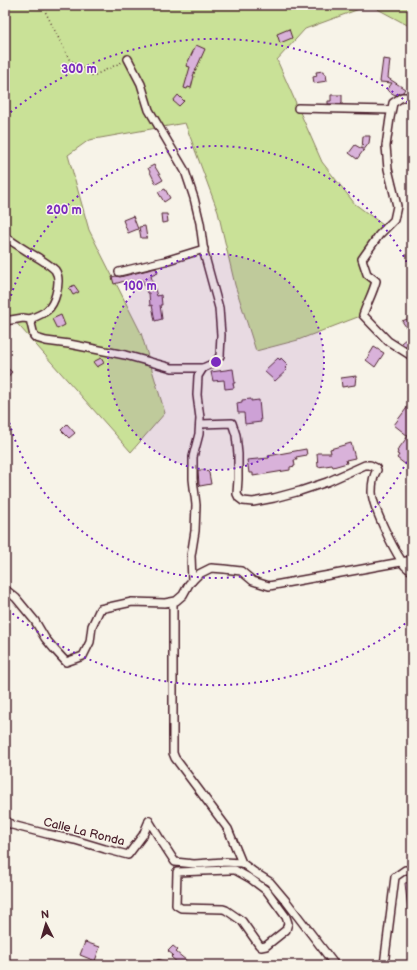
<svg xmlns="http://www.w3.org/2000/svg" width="417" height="970" font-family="'Balsamiq Sans',sans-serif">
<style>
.green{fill:#c9e197;stroke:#8a8061}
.building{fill:#d9b2da;stroke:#4a1f2b}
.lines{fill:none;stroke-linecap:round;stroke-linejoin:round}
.minor-casing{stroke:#4a1f2b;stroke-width:10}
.path{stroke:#4a1f2b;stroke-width:1.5;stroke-dasharray:1 3;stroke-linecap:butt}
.minor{stroke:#f7f3e8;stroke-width:7}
.ring{fill:none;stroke:#7b2cbf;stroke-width:2;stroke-dasharray:2 4}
.labels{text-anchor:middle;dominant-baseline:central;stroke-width:3;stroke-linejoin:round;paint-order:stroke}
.street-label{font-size:12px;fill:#4a1f2b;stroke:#f7f3e8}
.centre{fill:#7b2cbf;stroke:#f7f3e8;stroke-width:2}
.ring-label{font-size:12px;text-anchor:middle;font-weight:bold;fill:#7b2cbf;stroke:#f7f3e8;stroke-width:3;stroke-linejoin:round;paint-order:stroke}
</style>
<rect width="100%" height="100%" fill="#f7f3e8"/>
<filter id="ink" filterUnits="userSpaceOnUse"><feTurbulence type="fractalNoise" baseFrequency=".025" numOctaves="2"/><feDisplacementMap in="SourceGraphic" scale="8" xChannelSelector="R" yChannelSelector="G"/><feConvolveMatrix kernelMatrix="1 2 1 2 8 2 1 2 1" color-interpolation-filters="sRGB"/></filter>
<g filter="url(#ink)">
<g class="green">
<polygon points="5,5 370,5 305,29 277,60 322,162 355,204 387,228 362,259 376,281 363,315 298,340 256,351 235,285 218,212 185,123 89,140 68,155 89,230 141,333 165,413 131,452 5,310"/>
<polygon points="370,5 408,5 411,27"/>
</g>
<g class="building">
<polygon points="289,29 292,38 280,43 277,34"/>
<polygon points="196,45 205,49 193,76 194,76 191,88 188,87 187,89 184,88 190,67 186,66"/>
<polygon points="383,59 390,60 388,78 405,89 403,92 400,93 395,95 387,90 392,83 380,82"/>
<polygon points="323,71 324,74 326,74 327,81 314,83 313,77 317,76 316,72"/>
<polygon points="178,95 184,101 179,106 173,101"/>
<polygon points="331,95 342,95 342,104 328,104 328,101 331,101"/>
<polygon points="363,136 370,136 369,143 357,159 349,153 355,145 362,149"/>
<polygon points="154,165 163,180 156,184 148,168"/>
<polygon points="165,189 170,198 164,202 158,192"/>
<polygon points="161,214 167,214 168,222 162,223"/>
<polygon points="133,216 138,229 128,233 123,220"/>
<polygon points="145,226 147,238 141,238 139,227"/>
<polygon points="156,268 158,273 151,276 157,296 161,295 162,305 160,305 162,319 155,321 152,305 150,306 149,293 147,293 142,280 126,284 125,281 114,284 112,277 116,276 120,277"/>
<polygon points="74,285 79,292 73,295 69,288"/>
<polygon points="61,315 65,325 57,329 52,319"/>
<polygon points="410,318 412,321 412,323 406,327 402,321"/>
<polygon points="407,338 412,342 412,343 407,347 401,343"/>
<polygon points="374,347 384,353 375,367 366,360"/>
<polygon points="101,358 104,363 97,367 93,362"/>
<polygon points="278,358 280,360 281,358 288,365 285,368 287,370 275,381 264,371"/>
<polygon points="5,366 12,372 5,380"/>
<polygon points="233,369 235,383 233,383 234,388 225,389 224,380 213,381 211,372"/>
<polygon points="356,376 355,385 342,387 341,378"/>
<polygon points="251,399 251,401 259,400 261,422 245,424 244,413 238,413 237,403 242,402 242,400"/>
<polygon points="412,401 412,457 406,465 397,458 399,455 397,454 398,452 397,451 408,436 394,425"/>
<polygon points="67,424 75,433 69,438 61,430"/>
<polygon points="351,443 355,458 346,460 347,463 333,467 332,465 318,467 317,453 331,453 330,449"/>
<polygon points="306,449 307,455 296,457 297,460 294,460 295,466 290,467 290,470 253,476 253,473 249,473 247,460 269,458 268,456"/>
<polygon points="198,470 206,470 209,473 211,484 200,486 199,485"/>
<polygon points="412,882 412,910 408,910 405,883"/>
<polygon points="85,942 100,947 95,961 80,955"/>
<polygon points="173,946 178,950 176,952 192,965 180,965 171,957 173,955 168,951"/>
</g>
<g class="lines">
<g class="minor-casing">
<g id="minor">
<polyline points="128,59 141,84 149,110 185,171 194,198 200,223 204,253 219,308 221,335 220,356 214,363 203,368 198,376 197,395 200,418 199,434 193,457 193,479 196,505 195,531 191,556 192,581"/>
<path d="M412,97h-10l-9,6 -3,15 -4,28 2,23 9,37 -3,14 -15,15 -17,24 5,15 9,7c-3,12 -9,22 -13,34l25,26 22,14 2,2"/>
<polyline points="298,108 391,110"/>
<path d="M5,237c11,7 21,14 32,20 6,4 13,8 18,13 5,7 3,17 1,24 -4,16 -11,19 -26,25"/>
<polyline points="119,272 165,261 204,249"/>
<polyline points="5,321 23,318 30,319 34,336 36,338 46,341 69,344 125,355 172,368 203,368"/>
<path d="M200,424l32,-1 4,12 2,19v25l-1,15 2,4 4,3 10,1 21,-4 26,-7 27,-9 38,-17h5l6,3 1,2c-4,6 -5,15 -5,22 0,14 21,56 29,68 2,5 7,9 11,11"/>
<polyline points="5,589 16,598 35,621 45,638 55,650 66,662 83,656 90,642 92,626 100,609 132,602 165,603 176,601 183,595 189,584 199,574 211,568 224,569 241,571 253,581 269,586 412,560"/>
<polyline points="173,602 173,753 175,758 181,766 228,829 242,863"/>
<polyline points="5,820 12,825 47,834 75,840 105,849 128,855 143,835 149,821"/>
<polyline points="149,821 160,839 175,862 194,864 224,862 242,863 254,872 270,882 286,901 335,965"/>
<polygon points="229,870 235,870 251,879 267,891 286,917 288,923 286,930 266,946 261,947 259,945 242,921 226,910 223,909 181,908 176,905 177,872"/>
<polyline points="158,965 159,964 161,965"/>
<polyline points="384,965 395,877 405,870 412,870"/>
</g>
</g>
<polyline class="path" points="42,5 69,59 93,76 122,62"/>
<use href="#minor" class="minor"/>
</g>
</g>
<circle cx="216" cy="362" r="108" fill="#7b2cbf" fill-opacity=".12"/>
<g class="ring">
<circle cx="216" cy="362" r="108"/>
<path d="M412 451A215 215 0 0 1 5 405M5 319A215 215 0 0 1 412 273"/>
<path d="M410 620A323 323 0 0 1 6 608M6 116A323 323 0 0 1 410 104"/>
</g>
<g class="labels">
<g class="street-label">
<text transform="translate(84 832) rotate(14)">Calle La Ronda</text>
</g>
</g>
<circle cx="216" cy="362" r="6" class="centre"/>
<g class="ring-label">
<text x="79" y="73">300 m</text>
<text x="64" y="214">200 m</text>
<text x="140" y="290">100 m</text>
</g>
<rect width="417" height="970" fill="none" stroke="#f7f3e8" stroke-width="20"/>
<rect x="10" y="10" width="397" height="950" fill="none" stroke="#4a1f2b" stroke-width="1.5" filter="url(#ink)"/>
<g transform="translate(46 924) rotate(355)" stroke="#f7f3e8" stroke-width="3" paint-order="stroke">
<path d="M0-3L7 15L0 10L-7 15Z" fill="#4a1f2b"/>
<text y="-6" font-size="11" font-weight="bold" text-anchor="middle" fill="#4a1f2b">N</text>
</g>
</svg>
